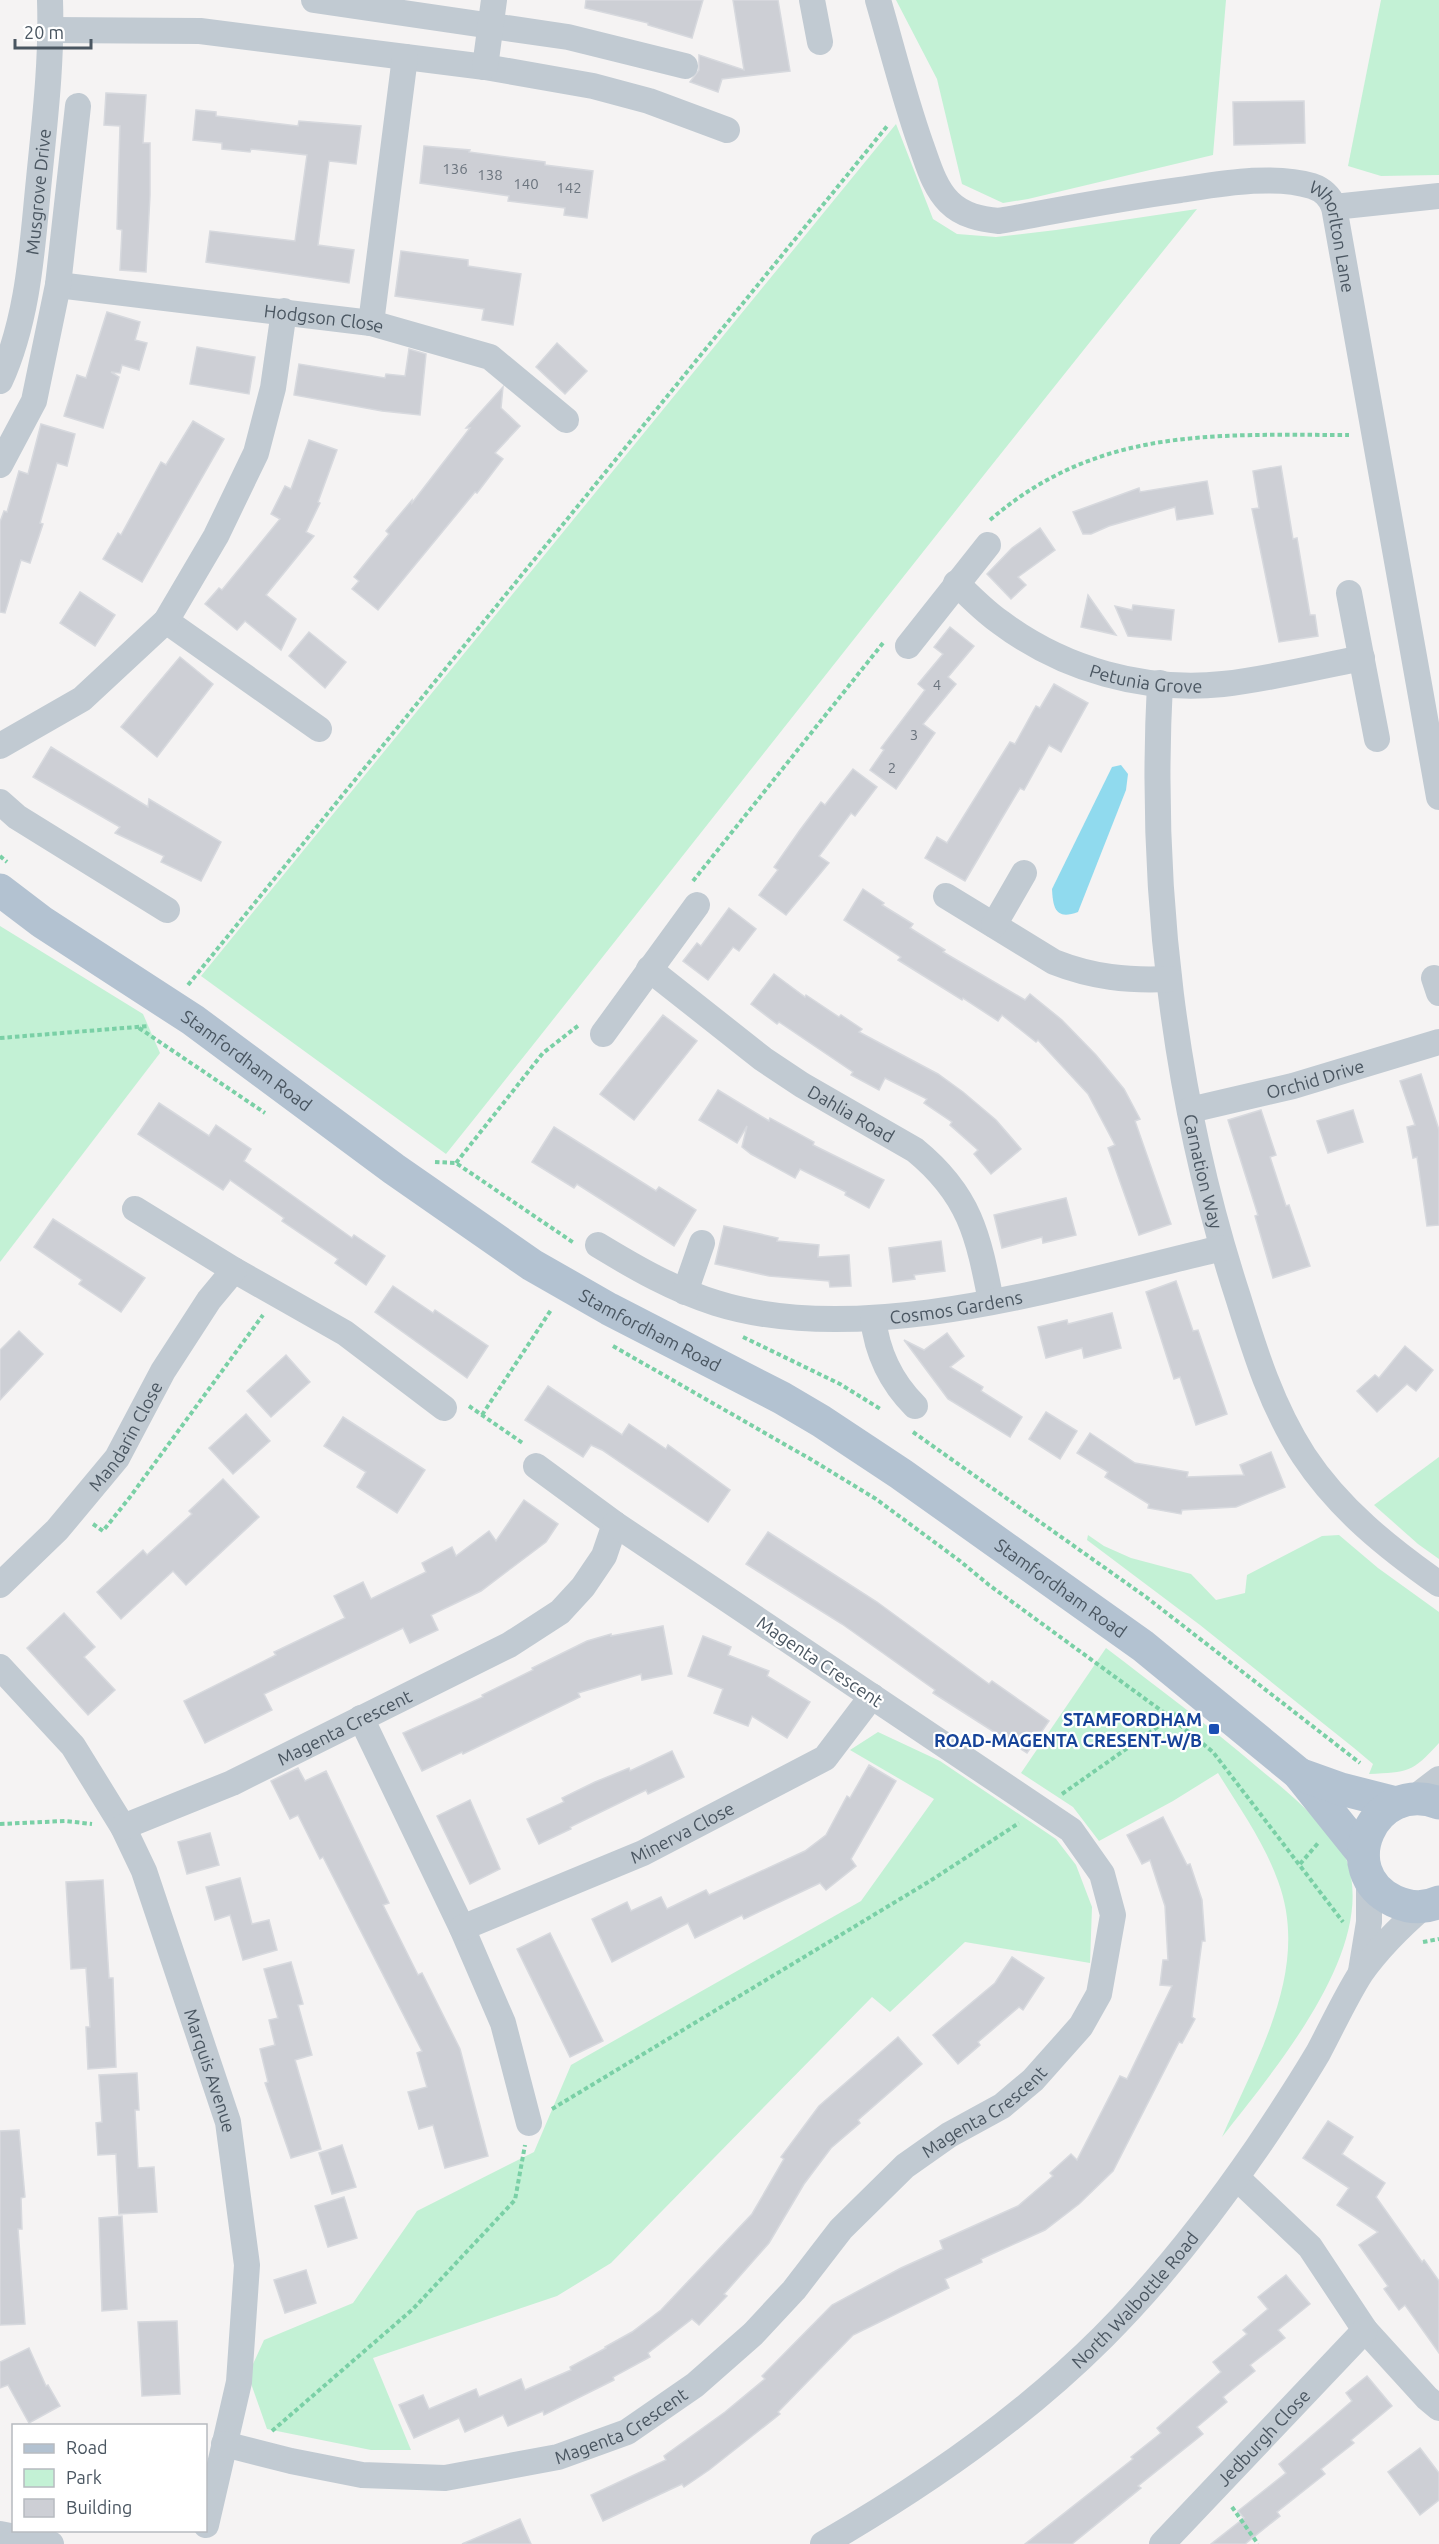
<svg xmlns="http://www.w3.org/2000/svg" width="1439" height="2544" font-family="Ubuntu,sans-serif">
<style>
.green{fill:#c3f1d5}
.water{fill:#90daee}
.building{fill:#cdcfd5;stroke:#d7d9de;stroke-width:1.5}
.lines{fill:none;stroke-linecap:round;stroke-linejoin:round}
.path{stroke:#7ad0a6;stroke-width:4;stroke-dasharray:4.5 3;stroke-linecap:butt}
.minor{stroke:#c1cad2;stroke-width:26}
.major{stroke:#b3c2d1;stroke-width:33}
.transit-dot{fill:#1a4fb4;stroke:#fff;stroke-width:2}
.labels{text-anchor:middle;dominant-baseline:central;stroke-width:4.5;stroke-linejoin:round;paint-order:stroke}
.number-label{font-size:15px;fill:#6b747e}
.street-label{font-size:18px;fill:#4a5661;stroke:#fff}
.transit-label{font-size:18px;font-weight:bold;fill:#164399;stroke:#fff;text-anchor:end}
</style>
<rect width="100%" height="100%" fill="#f5f3f3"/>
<g class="green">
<polygon points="896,0 1226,0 1213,155 1028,199 1003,203 962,184 937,79"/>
<polygon points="1381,0 1439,0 1439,175 1381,176 1348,166"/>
<path d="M896,124l37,95 24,15 39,3 60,-7 141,-21c-253,313 -500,631 -751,945l-245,-178z"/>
<polygon points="0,926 143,1014 160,1053 0,1262"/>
<polygon points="1439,1457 1439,1559 1418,1544 1374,1505"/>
<path d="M1088,1535l16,11 27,12 60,16 25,26 29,-7 2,-18 75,-39 17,-1 39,33 61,44v131c-27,30 -31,29 -70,31l4,-10 -19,-16 -154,-123 -113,-85z"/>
<path d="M1106,1648c51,39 102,77 150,118 29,24 57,46 78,76 4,6 10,12 13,19 31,89 -74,210 -125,276 35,-80 89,-168 56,-256 -14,-39 -39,-74 -60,-108l-45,28 -74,40 -26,-34 -52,-34z"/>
<polygon points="878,1732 940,1761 1056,1839 1076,1865 1092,1907 1090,1963 965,1942 890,2012 872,1997 611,2263 557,2296 373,2358 411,2450 371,2450 267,2429 248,2375 264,2340 353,2303 417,2211 534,2152 571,2065 861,1901 934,1799 850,1750"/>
</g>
<path class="water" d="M1121,765l7,9 -2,16 -48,122c-22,8 -25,-3 -26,-23l60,-122z"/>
<g class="building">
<polygon points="586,0 703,0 692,38 648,25 648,23 585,8"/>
<polygon points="733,0 778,0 790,71 722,79 718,92 690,82 699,70 699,55 744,70"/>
<polygon points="106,93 146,95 143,143 150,143 150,195 146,272 120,270 122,230 117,229 120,126 104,125"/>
<polygon points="1304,101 1305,143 1234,145 1233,102"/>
<polygon points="196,110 216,112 216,116 298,126 299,121 361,126 356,164 329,161 318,245 354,250 349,283 206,262 210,231 295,241 307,155 251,149 250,152 222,149 222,143 193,140"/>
<polygon points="424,146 470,150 469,152 545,162 545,165 593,171 587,218 564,215 565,208 508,201 509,196 420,183"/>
<polygon points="401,251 468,260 468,266 521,274 513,325 482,320 484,309 395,296"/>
<polygon points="107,312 140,322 135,340 147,343 139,370 122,365 120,373 111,372 119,377 103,428 64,416 77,375 86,378"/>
<polygon points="557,343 587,371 565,394 536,367"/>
<polygon points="197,347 255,357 249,394 190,384"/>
<polygon points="409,349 426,354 420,415 382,411 294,395 299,364 385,378 386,374 405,376"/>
<polygon points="503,387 501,408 520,426 495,453 503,459 477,493 475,492 378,610 352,589 359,581 354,577 389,534 386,531 412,500 412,503 470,428 466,428"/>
<polygon points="193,421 224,439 142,582 103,559 118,533 121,535 161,462 166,465"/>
<polygon points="41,424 75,434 67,466 57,463 40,523 43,524 30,563 21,560 5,613 0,612 0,522 4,511 7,512 19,471 28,474"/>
<polygon points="309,440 337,450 318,502 320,503 306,532 314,536 266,595 296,619 281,650 245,621 237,630 205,604 219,588 222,590 280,519 271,514 285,486 291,489"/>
<polygon points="1281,466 1293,539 1297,538 1310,615 1315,615 1318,636 1279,642 1252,509 1259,508 1253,471"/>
<polygon points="1207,481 1213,514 1177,520 1175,507 1109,526 1091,534 1083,534 1073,512 1139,488 1140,492"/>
<polygon points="1040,528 1055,550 1018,577 1026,585 1011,599 987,574 1012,548"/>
<polygon points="80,592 115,615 95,646 60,623"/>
<polygon points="1088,595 1116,635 1081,627"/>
<polygon points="1133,605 1174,610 1171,640 1128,636 1115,606 1132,610"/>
<polygon points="950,627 974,646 948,677 956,684 923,724 935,733 896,789 870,770 884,750 881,748 925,690 918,684 943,654 934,647"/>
<polygon points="309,632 346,662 325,688 289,656"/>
<polygon points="180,657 213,684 157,757 121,727"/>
<polygon points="1054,684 1088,703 1061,752 1049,745 1024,790 1020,788 1002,818 965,881 925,858 937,837 947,843 1010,742 1015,744 1036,706 1040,708"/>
<polygon points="51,747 148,807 149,799 221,842 201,881 161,862 164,856 115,833 120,827 33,777"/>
<polygon points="853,769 877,787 855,816 851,813 819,856 829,863 786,915 759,895 778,870 774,867 800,830 821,802 825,805"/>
<polygon points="863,889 884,903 882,905 913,924 910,928 945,950 943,952 1025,1000 1030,994 1062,1020 1096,1055 1124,1089 1140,1119 1135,1121 1171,1224 1139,1235 1108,1148 1115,1145 1088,1094 1038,1040 1036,1042 1002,1015 998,1021 963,998 962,1000 898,960 901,957 844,920"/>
<polygon points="729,908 756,929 739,951 733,947 708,980 683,961 697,943 701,946"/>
<polygon points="774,974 805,997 806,995 839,1017 841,1015 862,1029 859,1032 938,1074 963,1092 996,1120 1021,1149 991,1174 974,1154 978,1150 950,1125 952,1122 924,1103 927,1099 885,1078 879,1090 851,1075 853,1072 779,1022 777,1024 751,1004"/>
<polygon points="663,1015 697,1041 634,1120 600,1094"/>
<polygon points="1421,1074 1439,1130 1439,1225 1427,1226 1417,1157 1413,1158 1407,1127 1415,1125 1400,1081"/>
<polygon points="718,1090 769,1121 770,1118 814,1142 813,1145 884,1180 869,1208 845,1195 846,1192 800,1169 795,1178 751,1154 742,1147 747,1126 737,1143 699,1120"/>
<polygon points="159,1103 209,1136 216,1125 251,1149 244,1161 352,1238 354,1235 385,1256 366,1285 335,1263 338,1259 282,1221 284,1218 230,1180 223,1190 138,1134"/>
<polygon points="1261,1110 1276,1155 1270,1157 1286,1206 1289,1205 1310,1266 1273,1278 1255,1216 1258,1215 1228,1120"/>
<polygon points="1353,1110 1363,1142 1328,1153 1317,1121"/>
<polygon points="554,1127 656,1191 659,1187 696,1210 674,1246 577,1184 574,1188 532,1162"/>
<polygon points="1066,1198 1076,1235 1043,1243 1042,1237 1002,1248 994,1215"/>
<polygon points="53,1219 145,1278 121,1312 79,1284 82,1280 34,1247"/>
<polygon points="724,1226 778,1238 777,1241 819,1245 818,1257 849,1255 851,1286 830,1287 829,1281 769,1276 715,1264"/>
<polygon points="941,1241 945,1271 914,1275 915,1279 893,1282 889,1248"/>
<polygon points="1176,1281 1193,1331 1198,1330 1227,1414 1196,1425 1180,1377 1174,1379 1146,1292"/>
<polygon points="393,1286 433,1313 435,1310 488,1346 467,1378 375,1312"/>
<polygon points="1112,1313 1121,1348 1084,1358 1082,1348 1046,1358 1038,1327 1067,1320 1068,1324"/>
<polygon points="19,1331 43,1354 0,1400 0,1350"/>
<polygon points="947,1333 964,1356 950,1367 983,1387 981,1391 1022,1417 1010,1437 948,1399 904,1340 924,1350"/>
<polygon points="1405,1346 1433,1370 1416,1391 1407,1384 1377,1412 1357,1391 1375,1375 1379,1378"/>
<polygon points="286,1355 310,1382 271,1417 247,1391"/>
<polygon points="548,1386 622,1435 629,1424 666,1449 668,1445 730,1490 708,1522 602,1450 591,1445 583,1457 525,1420"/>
<polygon points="1046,1412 1077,1431 1060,1459 1029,1439"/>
<polygon points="246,1414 270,1441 233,1474 209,1448"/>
<polygon points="343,1417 425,1470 397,1513 357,1487 366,1472 324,1446"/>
<polygon points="1090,1433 1135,1463 1188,1472 1187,1477 1244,1475 1240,1465 1271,1452 1285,1487 1236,1507 1182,1510 1181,1514 1148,1508 1149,1504 1105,1477 1108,1472 1077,1453"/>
<polygon points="223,1479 259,1517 186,1585 173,1571 121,1619 97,1592 143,1550 147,1555 192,1514 189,1511"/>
<polygon points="524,1500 558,1524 546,1542 481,1591 431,1615 438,1630 410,1643 403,1628 264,1694 272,1710 205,1743 184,1701 276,1655 274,1652 345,1618 334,1596 363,1582 371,1599 426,1572 422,1563 452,1547 456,1556 489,1531 496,1541"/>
<polygon points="768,1532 877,1602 989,1684 992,1681 1049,1721 1027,1753 933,1693 935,1690 842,1624 746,1564"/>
<polygon points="64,1613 95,1647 84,1657 115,1690 88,1715 27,1648"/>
<polygon points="663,1626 672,1674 642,1680 641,1674 578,1693 580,1697 463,1754 462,1752 422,1771 403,1733 483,1697 482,1695 533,1670 532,1668 587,1641 611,1634 611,1636"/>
<polygon points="703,1636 731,1647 728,1655 769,1671 767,1676 810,1702 787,1738 752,1716 748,1726 714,1713 723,1689 688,1676"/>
<polygon points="672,1751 684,1777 648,1794 646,1790 570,1827 571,1829 539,1844 527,1819 564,1802 562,1798 595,1782 629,1768 630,1771"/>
<polygon points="869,1765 896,1781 851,1859 856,1866 826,1890 820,1883 744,1919 742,1915 695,1938 688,1923 612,1962 592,1919 627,1902 631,1911 661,1897 667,1909 706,1890 709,1895 805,1851 826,1835 847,1796 850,1798"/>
<polygon points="298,1768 305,1781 326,1771 389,1903 383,1905 418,1975 422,1973 460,2049 488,2156 445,2168 433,2125 419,2129 408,2092 427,2087 417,2053 422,2051 323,1857 320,1859 298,1815 290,1819 271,1781"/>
<polygon points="470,1800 500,1869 470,1884 437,1816"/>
<polygon points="1163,1817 1187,1865 1190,1864 1202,1900 1205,1941 1202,1941 1192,2017 1195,2019 1182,2043 1179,2042 1113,2171 1079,2204 1045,2230 981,2259 982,2262 945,2279 949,2288 853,2335 778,2412 780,2414 709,2470 684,2487 682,2484 603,2521 591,2495 666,2460 664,2456 725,2412 765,2379 762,2376 832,2305 901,2268 943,2249 940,2241 1018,2206 1053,2176 1050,2173 1071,2154 1077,2160 1120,2076 1127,2079 1172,1986 1160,1985 1163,1960 1168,1960 1165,1906 1150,1860 1142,1864 1127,1835"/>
<polygon points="210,1833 219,1865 187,1874 178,1842"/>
<polygon points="240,1878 252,1924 269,1920 277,1950 243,1960 230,1915 215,1920 206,1887"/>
<polygon points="103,1880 109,1978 113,1978 116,2067 88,2069 86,2027 90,2027 86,1968 71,1969 66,1882"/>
<polygon points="550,1933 603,2041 570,2057 517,1949"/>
<polygon points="1012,1957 1044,1978 1023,2010 1019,2007 978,2042 980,2045 958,2064 933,2035 995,1983"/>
<polygon points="291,1962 303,2004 298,2005 312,2055 295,2060 321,2149 291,2158 265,2083 268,2082 260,2049 275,2045 269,2020 278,2018 264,1969"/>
<polygon points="898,2037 922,2064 858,2120 860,2123 831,2148 804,2184 769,2243 724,2294 727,2296 699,2325 692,2319 648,2353 650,2357 613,2377 614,2380 544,2415 543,2411 508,2426 503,2415 465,2432 459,2418 414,2438 399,2405 423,2395 429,2409 476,2389 479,2397 521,2379 525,2390 571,2370 570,2367 606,2348 605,2347 632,2332 661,2310 752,2214 784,2159 781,2157 819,2106"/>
<polygon points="137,2073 139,2110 135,2110 138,2168 154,2167 157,2212 119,2214 116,2154 98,2155 96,2123 102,2122 99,2075"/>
<polygon points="1328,2121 1353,2137 1342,2154 1385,2183 1376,2197 1422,2262 1424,2260 1439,2281 1439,2353 1405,2305 1399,2310 1384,2289 1388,2286 1359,2245 1378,2232 1337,2205 1349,2188 1303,2158"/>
<polygon points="19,2130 25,2197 21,2198 22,2229 18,2229 25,2324 0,2325 0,2131"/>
<polygon points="342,2145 356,2187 332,2194 319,2153"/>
<polygon points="344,2197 357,2238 328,2247 315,2206"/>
<polygon points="122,2216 127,2309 102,2311 99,2218"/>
<polygon points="306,2270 316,2303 285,2313 274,2280"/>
<polygon points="1286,2275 1310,2304 1278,2330 1285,2338 1250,2365 1255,2371 1223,2397 1227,2402 1197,2427 1203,2434 1138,2486 1141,2488 1072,2544 1025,2544 1133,2459 1131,2457 1161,2433 1157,2428 1221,2372 1213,2362 1247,2334 1243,2330 1268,2309 1258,2297"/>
<polygon points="177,2321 180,2394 142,2396 138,2322"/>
<polygon points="29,2348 46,2386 48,2385 60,2406 29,2423 8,2385 0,2388 0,2362"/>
<polygon points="1367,2376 1392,2406 1351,2440 1354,2443 1321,2469 1325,2474 1277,2512 1280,2516 1245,2544 1211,2544 1244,2518 1238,2511 1286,2473 1279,2464 1352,2401 1346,2393"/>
<polygon points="1420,2448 1439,2473 1439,2500 1420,2515 1388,2472"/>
<polygon points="520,2519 531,2544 462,2544"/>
</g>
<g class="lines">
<g class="path">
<path d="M990,520c109,-94 225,-85 359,-85"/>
<polyline points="0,856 7,862"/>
<polyline points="693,881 883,643"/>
<polyline points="188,985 888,125"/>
<polyline points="139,1028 265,1113"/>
<polyline points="0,1038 149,1026"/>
<polyline points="435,1162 456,1163 574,1243"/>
<polyline points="456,1163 543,1053 579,1025"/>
<polyline points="743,1337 840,1384 882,1410"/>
<polyline points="613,1346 812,1460 876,1499 960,1561 989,1585 1170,1717 1213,1752 1343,1922"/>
<polyline points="469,1406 524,1444"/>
<polyline points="482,1415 551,1310"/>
<polyline points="913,1432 1146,1597 1360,1763"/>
<polyline points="93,1524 103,1531 130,1497 263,1315"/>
<polyline points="1062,1794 1179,1712"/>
<polyline points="0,1824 65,1821 92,1824"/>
<polyline points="1300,1864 1319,1842"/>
<polyline points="1423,1942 1439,1939"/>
<polyline points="552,2109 930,1881 1019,1823"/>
<polyline points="272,2431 413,2309 515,2200 525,2145"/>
<polyline points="1232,2507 1258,2544"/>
</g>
<g class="minor">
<polyline points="314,0 568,37 685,66"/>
<polyline points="812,0 820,42"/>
<path id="s1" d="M878,0c14,48 26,97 43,145 7,19 13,42 28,57 14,14 32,17 50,19 61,-11 121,-23 181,-31 40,-6 94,-16 132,-4 12,4 18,11 22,21l105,590"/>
<polyline points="51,30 200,31 485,67 593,86 649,101 727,130"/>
<polyline points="485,67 494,0"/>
<polyline points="1334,207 1439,196"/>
<path id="s2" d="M58,285l313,38 119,34 76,63"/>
<polyline points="371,323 405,57"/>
<path id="s3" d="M0,381c29,-64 32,-134 39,-202 6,-60 13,-119 11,-179"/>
<polyline points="0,465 34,401 58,285 78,106"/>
<path id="s4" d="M956,583c14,13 28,28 44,39 64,48 144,70 223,62 46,-5 93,-17 139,-26"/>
<polyline points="1349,593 1377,739"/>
<polyline points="166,621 319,729"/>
<polyline points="908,646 988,545"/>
<path id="s5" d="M1160,683c-11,206 14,418 78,614 17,55 34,110 66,159 35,53 84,92 135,128"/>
<polyline points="0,746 82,699 166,621 216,536 256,453 273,388 284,311"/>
<polyline points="0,802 17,817 167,910"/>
<path d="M946,896l108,66c38,15 74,19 115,17"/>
<polyline points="994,925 1024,873"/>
<path id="s6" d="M649,969l114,90 39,26 113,65c55,45 63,85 76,151"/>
<polyline points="1434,978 1439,993"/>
<polyline points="603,1034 697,905"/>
<path id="s7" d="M1190,1110l103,-24 146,-44"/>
<path id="s8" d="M598,1245c38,23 76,45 118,58 150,47 357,-20 506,-55"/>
<polyline points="234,1270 345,1333 444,1408"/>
<polyline points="685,1292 702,1243"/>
<path d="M873,1318c4,35 17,63 42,88"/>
<path id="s9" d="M0,1585l57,-55 60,-72 46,-87 46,-71 25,-30 -99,-61"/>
<path id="s10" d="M0,1667l73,79 50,81 21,44 84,251 19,143 -8,117 -33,143"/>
<polyline points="361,1718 462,1928 503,2023 529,2123"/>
<polyline points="1413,1799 1439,1779"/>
<path id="s11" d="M123,1827l109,-44 277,-138 51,-33 23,-25 21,-31 11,-32 -79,-58"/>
<path id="s12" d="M462,1928l181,-75 182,-95 47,-62"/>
<polyline points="1361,1971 1369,1922 1369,1876"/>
<polyline points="1237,2178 1310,2247 1365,2330 1427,2398 1439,2408"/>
<path id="s13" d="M224,2444l67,17 71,14 83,3 113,-21 69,-25 68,-47 58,-51 41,-44 47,-61 64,-63 44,-31 53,-29 31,-26 48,-54 18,-32 14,-79 -11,-41 -31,-44 -456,-306"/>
<polyline points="0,2534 51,2544"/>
<path id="s14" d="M823,2544c99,-57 198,-125 280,-207 57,-57 108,-122 154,-189 21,-31 42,-63 61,-95 14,-26 27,-55 43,-80 17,-24 39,-46 62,-66"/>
<path id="s15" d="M1162,2544l203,-214"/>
</g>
<g class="major">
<path id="s16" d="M0,890l42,32 151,98 201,149 138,96 77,44 173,89 39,23 80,53 242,172 155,127 65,81"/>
<polyline points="1299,1774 1341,1789 1396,1803"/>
<path d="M1439,1803c-66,-25 -107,69 -45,98 15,7 30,8 45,1"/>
</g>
</g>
<rect class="transit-dot" x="1208" y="1723" width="12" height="12" rx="3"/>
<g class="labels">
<g class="number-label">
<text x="455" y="168">136</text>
<text x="490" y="174">138</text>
<text x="526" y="183">140</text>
<text x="569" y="187">142</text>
<text x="937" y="684">4</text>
<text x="914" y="734">3</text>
<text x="892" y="767">2</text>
</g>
<g class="street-label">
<text stroke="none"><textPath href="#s3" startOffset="194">Musgrove Drive</textPath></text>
<text stroke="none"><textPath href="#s1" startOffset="645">Whorlton Lane</textPath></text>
<text stroke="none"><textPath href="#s2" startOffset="268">Hodgson Close</textPath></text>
<text stroke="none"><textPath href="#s4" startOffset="218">Petunia Grove</textPath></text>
<text stroke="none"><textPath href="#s16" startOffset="300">Stamfordham Road</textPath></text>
<text stroke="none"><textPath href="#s7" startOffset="129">Orchid Drive</textPath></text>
<text stroke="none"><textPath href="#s6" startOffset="249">Dahlia Road</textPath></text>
<text stroke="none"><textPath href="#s5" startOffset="492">Carnation Way</textPath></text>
<text stroke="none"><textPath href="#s8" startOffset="374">Cosmos Gardens</textPath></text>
<text stroke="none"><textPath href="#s16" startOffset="786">Stamfordham Road</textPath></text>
<text stroke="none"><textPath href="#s9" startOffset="196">Mandarin Close</textPath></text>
<text stroke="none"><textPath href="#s16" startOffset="1272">Stamfordham Road</textPath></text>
<text transform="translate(820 1661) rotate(34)">Magenta Crescent</text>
<text stroke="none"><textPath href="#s11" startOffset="243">Magenta Crescent</textPath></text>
<text stroke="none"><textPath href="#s12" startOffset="240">Minerva Close</textPath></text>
<text stroke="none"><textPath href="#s10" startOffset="462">Marquis Avenue</textPath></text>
<text stroke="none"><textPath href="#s13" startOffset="896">Magenta Crescent</textPath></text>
<text stroke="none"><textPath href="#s14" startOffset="398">North Walbottle Road</textPath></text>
<text stroke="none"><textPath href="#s13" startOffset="410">Magenta Crescent</textPath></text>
<text stroke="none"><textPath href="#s15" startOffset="147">Jedburgh Close</textPath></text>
</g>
<g class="transit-label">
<text x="1202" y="1719">STAMFORDHAM<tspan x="1202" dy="21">ROAD-MAGENTA CRESENT-W/B</tspan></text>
</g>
</g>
<rect x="12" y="2424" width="195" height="108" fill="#ffffff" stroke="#b7bbc0" stroke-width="1.5"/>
<rect x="24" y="2444" width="30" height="9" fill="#b3c2d1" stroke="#b7bbc0" stroke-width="1.5"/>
<text x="66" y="2454" font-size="18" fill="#4a5661">Road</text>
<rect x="24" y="2469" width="30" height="18" fill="#c3f1d5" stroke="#b7bbc0" stroke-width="1.5"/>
<text x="66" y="2484" font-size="18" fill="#4a5661">Park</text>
<rect x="24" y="2499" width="30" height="18" fill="#cdcfd5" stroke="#b7bbc0" stroke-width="1.5"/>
<text x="66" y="2514" font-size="18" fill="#4a5661">Building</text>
<path d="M15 39v9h76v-9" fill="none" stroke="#4a5661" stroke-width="3"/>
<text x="24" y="39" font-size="18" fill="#4a5661" stroke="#ffffff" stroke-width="4.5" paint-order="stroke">20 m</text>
</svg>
